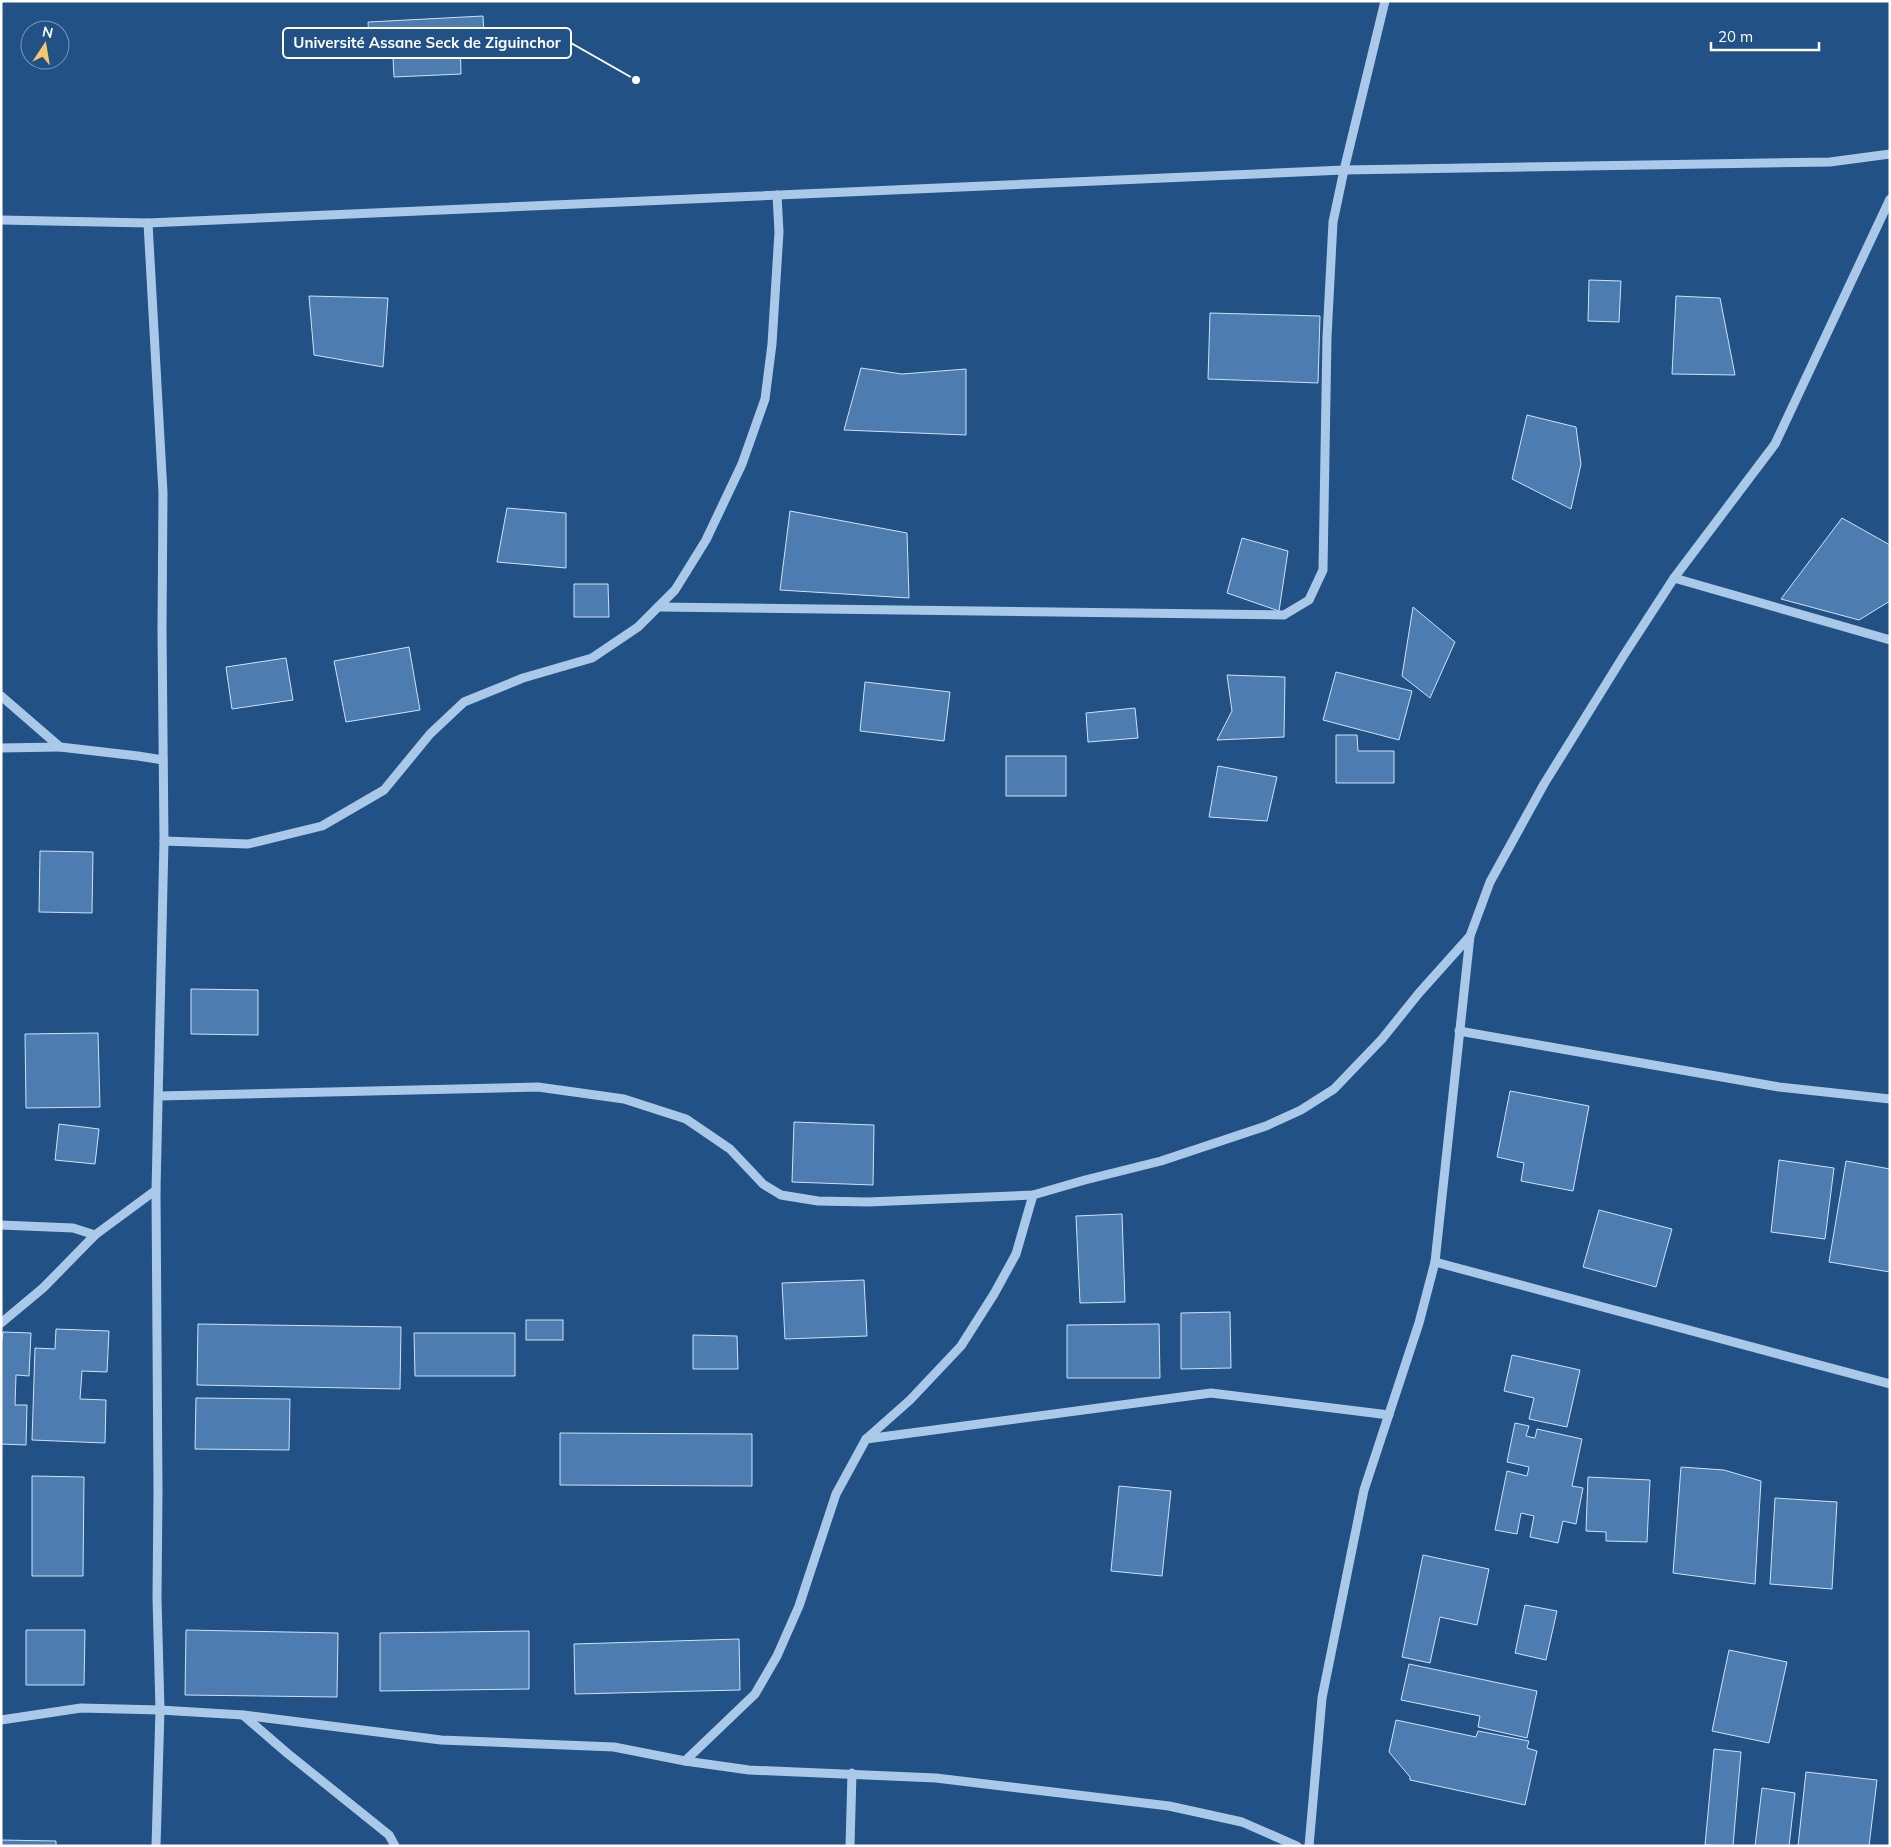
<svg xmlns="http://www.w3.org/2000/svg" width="1891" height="1847" font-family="Mulish,sans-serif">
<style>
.building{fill:#4d7db0;stroke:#cee2f7}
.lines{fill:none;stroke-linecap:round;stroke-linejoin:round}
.minor{stroke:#aac9e9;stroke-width:9}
.leader{fill:none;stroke:#fff;stroke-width:2}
.callout-dot{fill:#fff;stroke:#215185;stroke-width:2}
.callout{fill:#215185;stroke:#fff;stroke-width:2}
.callout-label{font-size:15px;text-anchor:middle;font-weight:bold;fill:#fff}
</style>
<rect width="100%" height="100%" fill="#215185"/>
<g class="building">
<polygon points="483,16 484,35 369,40 368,22"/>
<polygon points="460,36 461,74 394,77 392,39"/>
<polygon points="1589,280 1621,281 1619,322 1588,321"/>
<polygon points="309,296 388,298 383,367 314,355"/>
<polygon points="1676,296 1720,298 1735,375 1672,374"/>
<polygon points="1210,313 1320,316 1318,383 1208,379"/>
<polygon points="861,368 902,374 966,369 966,435 844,430"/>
<polygon points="1527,415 1576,427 1581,464 1571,509 1512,479"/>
<polygon points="507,508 566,513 566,568 497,562"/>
<polygon points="790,511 907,533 909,598 780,590"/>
<polygon points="1842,518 1890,545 1890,601 1859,620 1781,599"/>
<polygon points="1242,538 1288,551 1279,611 1227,593"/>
<polygon points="574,584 608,584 609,617 574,617"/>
<polygon points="1413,607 1455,642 1430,698 1402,676"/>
<polygon points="409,647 420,710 346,722 334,661"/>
<polygon points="286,658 293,700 232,709 226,667"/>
<polygon points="1336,672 1412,691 1399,740 1323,720"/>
<polygon points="1227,675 1285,677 1284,737 1217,740 1232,711"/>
<polygon points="865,682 950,692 944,741 860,731"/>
<polygon points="1135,708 1138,738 1088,742 1086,713"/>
<polygon points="1336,735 1357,735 1358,751 1394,751 1394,783 1336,783"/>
<rect x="1006" y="756" width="60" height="40"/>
<polygon points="1218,766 1277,777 1267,821 1209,817"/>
<polygon points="40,851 93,852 92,913 39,912"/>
<polygon points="191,989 258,990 258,1035 191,1034"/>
<polygon points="98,1033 100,1107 26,1108 25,1034"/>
<polygon points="1510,1091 1589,1106 1573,1191 1521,1181 1524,1163 1497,1157"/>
<polygon points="794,1122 874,1125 873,1185 792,1182"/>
<polygon points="59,1124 99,1129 95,1164 55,1160"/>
<polygon points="1779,1160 1834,1168 1825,1239 1771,1232"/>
<polygon points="1846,1161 1890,1169 1890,1272 1829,1262"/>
<polygon points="1599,1210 1672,1229 1656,1287 1583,1267"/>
<polygon points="1122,1214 1125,1302 1080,1303 1076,1216"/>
<polygon points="864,1280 867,1336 785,1339 782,1283"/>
<polygon points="1230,1312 1231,1368 1181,1369 1181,1313"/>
<rect x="526" y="1320" width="37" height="20"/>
<polygon points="198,1324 401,1327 400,1389 197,1385"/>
<polygon points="1159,1324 1160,1378 1067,1378 1067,1325"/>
<polygon points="56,1329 109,1331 107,1372 82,1371 80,1399 106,1400 105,1443 32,1440 35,1348 55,1349"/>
<polygon points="3,1332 31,1333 29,1376 16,1375 15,1405 27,1405 26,1445 1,1444 1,1345"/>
<polygon points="414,1333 515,1333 515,1376 415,1376"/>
<polygon points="693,1335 737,1336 738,1369 693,1369"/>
<polygon points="1512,1355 1580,1370 1567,1427 1529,1419 1534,1398 1504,1391"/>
<polygon points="196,1398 290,1399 289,1450 195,1449"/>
<polygon points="1515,1423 1529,1426 1526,1436 1535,1438 1537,1429 1582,1439 1572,1486 1583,1488 1576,1524 1563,1521 1558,1543 1530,1537 1534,1516 1521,1513 1517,1534 1495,1530 1507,1471 1527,1476 1529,1467 1507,1462"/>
<polygon points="560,1433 752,1434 752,1486 560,1485"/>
<polygon points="1681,1467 1724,1470 1761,1481 1755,1584 1673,1573"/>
<polygon points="32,1476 84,1477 83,1576 32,1576"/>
<polygon points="1588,1477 1650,1480 1647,1542 1606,1541 1606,1532 1586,1531"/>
<polygon points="1119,1486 1171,1491 1162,1576 1111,1571"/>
<polygon points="1775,1498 1837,1502 1832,1589 1770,1584"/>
<polygon points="1423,1555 1489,1569 1477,1625 1440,1617 1430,1663 1402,1657"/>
<polygon points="1525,1605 1557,1611 1546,1660 1515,1653"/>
<polygon points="26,1630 85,1630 84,1685 26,1685"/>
<polygon points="186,1630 338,1633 337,1697 185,1695"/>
<polygon points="529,1631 529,1689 380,1691 380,1633"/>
<polygon points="739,1639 740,1690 575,1694 574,1644"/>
<polygon points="1729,1650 1787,1662 1769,1743 1712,1731"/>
<polygon points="1409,1664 1537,1691 1527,1738 1478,1727 1480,1716 1401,1700"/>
<polygon points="1396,1720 1476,1737 1478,1731 1529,1741 1527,1748 1537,1751 1525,1805 1410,1780 1410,1777 1389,1752"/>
<polygon points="1714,1749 1741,1752 1733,1846 1705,1845"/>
<polygon points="1806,1772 1877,1780 1869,1846 1798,1846"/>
<polygon points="1762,1788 1795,1793 1789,1846 1755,1846"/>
<polygon points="1,1840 56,1841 56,1846 1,1846"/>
</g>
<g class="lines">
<g class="minor">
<polyline points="1,220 148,223 1344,170 1830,162 1890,154"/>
<polyline points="1674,578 1890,640"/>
<polyline points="658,607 1284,615 1309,600 1323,570 1327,337 1333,222 1344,170 1385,1"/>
<polyline points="1,696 60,747 138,756 163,760"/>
<polyline points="1,748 60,747"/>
<polyline points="164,841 248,844 322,826 384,790 430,734 464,702 523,678 592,658 638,627 675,590 706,540 742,464 765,399 772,344 779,232 777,195"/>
<polyline points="1459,1031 1779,1087 1890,1099"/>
<polyline points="159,1096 538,1087 624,1099 686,1119 730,1149 763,1184 781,1195 818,1201 868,1202 1033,1195 1085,1180 1161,1161 1266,1126 1301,1110 1334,1089 1382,1039 1419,993 1470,936"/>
<polyline points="1,1225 73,1228 95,1235"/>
<polyline points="1435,1262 1890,1384"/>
<polyline points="1,1323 43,1288 95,1235 156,1190 164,841 162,630 163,493 148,223"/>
<polyline points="866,1439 1211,1393 1389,1415"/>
<polyline points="243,1715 287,1753 389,1835 395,1846"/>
<polyline points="1,1720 81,1708 160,1710 243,1715 441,1740 614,1747 685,1761 749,1770 936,1778 1169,1806 1242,1822 1297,1846"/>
<polyline points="685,1761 755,1694 777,1656 799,1606 836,1494 866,1439 910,1400 961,1346 994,1294 1016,1254 1033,1195"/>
<polyline points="156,1846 160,1710 157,1598 158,1491 156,1190"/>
<polyline points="850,1846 852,1773"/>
<polyline points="1309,1846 1322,1698 1364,1490 1419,1323 1435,1262 1470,936 1490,882 1544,784 1624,655 1674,578 1775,444 1890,199"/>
</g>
</g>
<path class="leader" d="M636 80L571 43"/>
<circle class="callout-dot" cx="636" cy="80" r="5"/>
<rect class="callout" x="283" y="28" width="288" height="30" rx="5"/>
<g class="callout-label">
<text x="427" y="48">Université Assane Seck de Ziguinchor</text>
</g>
<rect width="1891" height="1847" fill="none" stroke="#ffffff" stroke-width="5"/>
<g transform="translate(45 45) rotate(12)"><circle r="24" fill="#215185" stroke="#7a97b6"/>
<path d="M0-4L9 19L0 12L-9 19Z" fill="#f6c86b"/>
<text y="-8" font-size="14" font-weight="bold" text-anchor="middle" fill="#ffffff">N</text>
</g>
<path d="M1711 42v8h108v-8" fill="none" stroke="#ffffff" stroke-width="2.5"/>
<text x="1718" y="42" font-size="15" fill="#ffffff" stroke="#215185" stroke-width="4" paint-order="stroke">20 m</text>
</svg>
